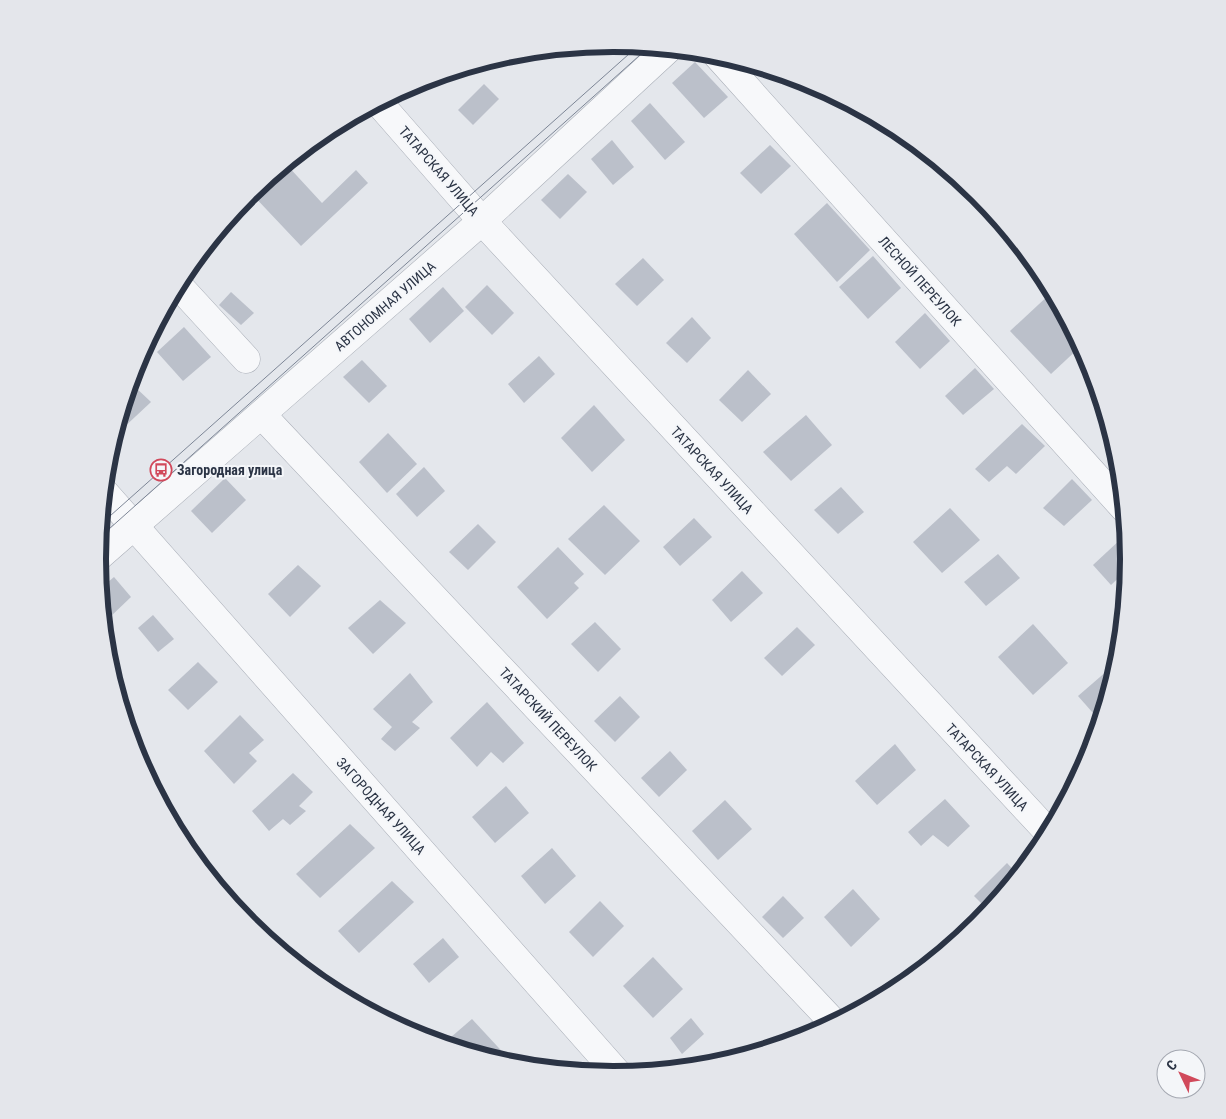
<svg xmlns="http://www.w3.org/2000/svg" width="1226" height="1119" font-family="'Roboto Condensed',sans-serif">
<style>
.building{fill:#bbc0ca}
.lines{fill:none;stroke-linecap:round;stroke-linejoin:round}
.minor-casing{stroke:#a9aeb7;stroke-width:29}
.minor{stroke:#f7f8fa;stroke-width:28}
.tram{stroke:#7d8696;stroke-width:1}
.labels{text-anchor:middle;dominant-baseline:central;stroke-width:4;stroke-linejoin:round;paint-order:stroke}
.street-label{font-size:14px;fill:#2b3445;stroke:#f4f6f9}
.poi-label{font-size:14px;font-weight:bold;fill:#2b3445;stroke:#f4f6f9;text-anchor:start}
.rim{fill:none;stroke:#2b3445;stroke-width:6}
</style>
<rect width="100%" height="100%" fill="#e4e7ec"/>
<g class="building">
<polygon points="695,62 728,97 704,118 672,83"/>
<polygon points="484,84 499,99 473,125 458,110"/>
<polygon points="650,103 685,142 665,160 631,121"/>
<polygon points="612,140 634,167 613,185 591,159"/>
<polygon points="770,145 791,166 761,194 740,173"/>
<polygon points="286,164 322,203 356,170 368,183 301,246 251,193"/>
<polygon points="568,174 587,192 560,219 541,200"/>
<polygon points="960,181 982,200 978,205 959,182"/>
<polygon points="827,203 870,250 837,282 794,234"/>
<polygon points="1010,234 1041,272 1035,277 1003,240"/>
<polygon points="873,256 901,288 868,319 839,287"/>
<polygon points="643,258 664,280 637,306 615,284"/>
<polygon points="487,285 514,313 492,335 465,307"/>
<polygon points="443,287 464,311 430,343 409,319"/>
<polygon points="231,292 254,313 241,325 219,305"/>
<polygon points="1052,292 1081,346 1051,374 1010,331"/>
<polygon points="925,313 950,341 920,369 895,342"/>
<polygon points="692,317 711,338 687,363 666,343"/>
<polygon points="184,327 211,357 183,381 157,352"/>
<polygon points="539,356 555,374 524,403 508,384"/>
<polygon points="362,360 387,386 369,403 343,377"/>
<polygon points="975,368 994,389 963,415 945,396"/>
<polygon points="748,370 771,394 742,422 719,400"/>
<polygon points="134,386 151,402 120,431 117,427 127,392"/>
<polygon points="594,405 625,440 592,472 561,438"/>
<polygon points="806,415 832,445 791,481 763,452"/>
<polygon points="1022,424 1045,446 1016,474 1007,466 989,482 975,469"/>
<polygon points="388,433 417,464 387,493 359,462"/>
<polygon points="424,467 445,491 417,517 396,494"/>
<polygon points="225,478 246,500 212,533 191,511"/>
<polygon points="1072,479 1092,500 1064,526 1043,508"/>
<polygon points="841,487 864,512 838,534 814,510"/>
<polygon points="604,505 640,541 605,575 568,539"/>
<polygon points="950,508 980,540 942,573 913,542"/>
<polygon points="694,518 712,537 680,566 663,547"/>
<polygon points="478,524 496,542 468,570 449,552"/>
<polygon points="1122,538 1127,545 1128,569 1111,585 1093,565"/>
<polygon points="558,547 584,574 574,583 579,588 547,619 517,587"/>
<polygon points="998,554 1020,578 986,606 964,582"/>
<polygon points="298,565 321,586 290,617 268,594"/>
<polygon points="742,571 763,593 731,622 712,600"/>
<polygon points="114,577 131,597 109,618 102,611 100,589"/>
<polygon points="380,600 406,623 373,654 348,628"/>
<polygon points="153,615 174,639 158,652 138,628"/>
<polygon points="595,622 621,649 598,672 571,644"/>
<polygon points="1033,624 1068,663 1033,695 998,657"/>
<polygon points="797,627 815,645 782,676 764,658"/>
<polygon points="198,662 218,682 188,710 168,690"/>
<polygon points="1115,664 1117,667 1100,721 1078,696"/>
<polygon points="410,673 433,702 412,722 420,728 395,751 381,739 392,727 373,709"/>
<polygon points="620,696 640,717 615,742 594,721"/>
<polygon points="487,702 524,743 503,763 491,752 477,767 450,738"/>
<polygon points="240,715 264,740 249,753 257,761 234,784 204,751"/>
<polygon points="895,744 916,770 877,805 855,781"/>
<polygon points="670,751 687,770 659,797 641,778"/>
<polygon points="1087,761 1074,786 1067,780"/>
<polygon points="293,773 313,792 299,806 306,811 290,825 283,819 269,831 252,811"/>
<polygon points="506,786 529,813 495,843 472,817"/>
<polygon points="945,799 970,826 948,847 933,835 921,846 908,832"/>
<polygon points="725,800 752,829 718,860 692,831"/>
<polygon points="350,824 375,848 320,898 296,874"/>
<polygon points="552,848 576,876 545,904 521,876"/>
<polygon points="1007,863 1018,875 989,911 974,896"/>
<polygon points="392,881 414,902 359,953 338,931"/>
<polygon points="853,889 880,919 851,947 824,917"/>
<polygon points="783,896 804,918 783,938 762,917"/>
<polygon points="600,901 624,926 593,957 569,932"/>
<polygon points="443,938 459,957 429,983 413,964"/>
<polygon points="653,957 683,989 653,1018 623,986"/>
<polygon points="691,1018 704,1034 682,1054 670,1038"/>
<polygon points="472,1019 511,1061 507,1064 443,1044"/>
<polygon points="813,1020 822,1030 787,1043"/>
</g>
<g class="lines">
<g class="minor-casing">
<g id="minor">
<polyline points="717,55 1124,508"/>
<polyline points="379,103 482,221 1049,833"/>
<polyline points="178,285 246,359"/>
<polyline points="262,415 834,1023"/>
<polyline points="104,492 619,1075"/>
<polyline points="97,558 482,221 668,49"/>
</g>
</g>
<use href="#minor" class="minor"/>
<g class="tram">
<polyline points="101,524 638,46"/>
<polyline points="99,538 649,47"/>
</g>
</g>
<defs>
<g id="bus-ring" transform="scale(1.125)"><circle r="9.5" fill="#f4f6f9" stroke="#d1495b" stroke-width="1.5"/><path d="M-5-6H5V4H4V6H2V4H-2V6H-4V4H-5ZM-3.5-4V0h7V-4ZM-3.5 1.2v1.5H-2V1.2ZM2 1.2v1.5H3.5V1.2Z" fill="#d1495b"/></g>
</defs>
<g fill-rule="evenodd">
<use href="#bus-ring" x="161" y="470"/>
</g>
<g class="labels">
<g class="street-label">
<text transform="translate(439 171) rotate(49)">ТАТАРСКАЯ УЛИЦА</text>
<text transform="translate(920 281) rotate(48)">ЛЕСНОЙ ПЕРЕУЛОК</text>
<text transform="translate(385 306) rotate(-41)">АВТОНОМНАЯ УЛИЦА</text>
<text transform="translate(712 470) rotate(47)">ТАТАРСКАЯ УЛИЦА</text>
<text transform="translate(548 719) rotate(47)">ТАТАРСКИЙ ПЕРЕУЛОК</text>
<text transform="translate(987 767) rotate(47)">ТАТАРСКАЯ УЛИЦА</text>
<text transform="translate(381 806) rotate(48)">ЗАГОРОДНАЯ УЛИЦА</text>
</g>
<g class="poi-label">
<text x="177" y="470">Загородная улица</text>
</g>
</g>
<path d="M0 0H1226V1119H0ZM106 559a507 507 0 1 1 1014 0a507 507 0 1 1-1014 0Z" fill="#e4e6eb" fill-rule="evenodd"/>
<path class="rim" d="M106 559a507 507 0 1 1 1014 0a507 507 0 1 1-1014 0Z"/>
<g transform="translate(1181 1074) rotate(313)"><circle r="24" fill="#f4f6f9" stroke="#a4a8b1"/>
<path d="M0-4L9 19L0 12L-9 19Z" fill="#d1495b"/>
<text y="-8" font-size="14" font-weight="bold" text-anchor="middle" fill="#2b3445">С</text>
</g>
</svg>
